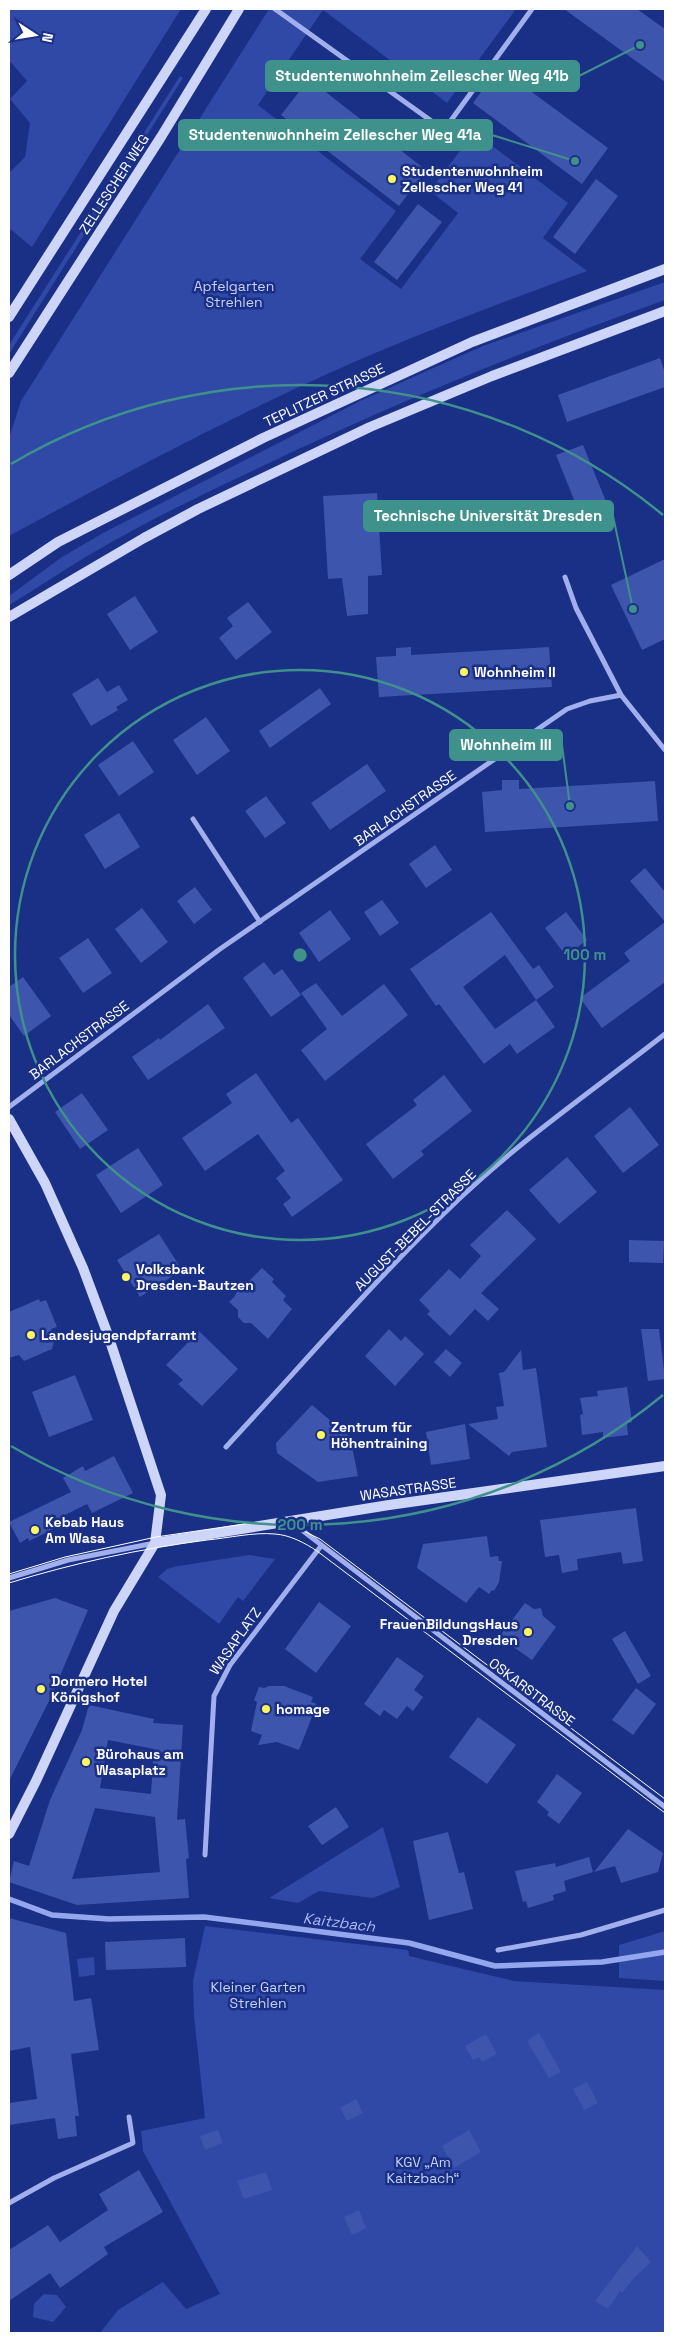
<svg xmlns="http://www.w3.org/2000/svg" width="674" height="2342" font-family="'Space Grotesk',sans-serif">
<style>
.green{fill:#3048a6}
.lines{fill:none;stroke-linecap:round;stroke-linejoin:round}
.stream{stroke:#94a7ee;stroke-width:5.5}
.building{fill:#3e55ad;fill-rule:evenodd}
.street{stroke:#a1b0ec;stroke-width:5}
.secondary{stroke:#cdd5f9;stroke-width:10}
.tram{stroke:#fff;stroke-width:1}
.ring{fill:none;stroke:#3f918b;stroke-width:2.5}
.poi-dot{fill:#fef75d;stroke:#1a2f86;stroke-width:2}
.labels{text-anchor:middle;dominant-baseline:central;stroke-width:5;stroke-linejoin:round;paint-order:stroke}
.poi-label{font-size:14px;font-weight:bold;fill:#fff;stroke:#1a2f86;text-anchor:start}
.street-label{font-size:14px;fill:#fff;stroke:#1a2f86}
.park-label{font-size:14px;fill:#c6d1f9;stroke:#1a2f86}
.water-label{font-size:15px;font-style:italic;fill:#acbbf3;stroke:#1a2f86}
.centre{fill:#3f918b;stroke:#1a2f86;stroke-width:2.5}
.ring-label{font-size:15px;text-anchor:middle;font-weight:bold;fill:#3f918b;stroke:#1a2f86;stroke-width:5;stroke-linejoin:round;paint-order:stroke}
.leader{fill:none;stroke:#3f918b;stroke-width:2}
.callout-dot{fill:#3f918b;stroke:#1a2f86;stroke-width:2}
.callout{fill:#3f918b;stroke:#3f918b;stroke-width:2}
.callout-label{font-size:15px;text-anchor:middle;font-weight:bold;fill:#fff}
</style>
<rect width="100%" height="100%" fill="#1a2f86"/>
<g class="green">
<polygon points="9,9 181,9 32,247 9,228 9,173 25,157 30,123 10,99 27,81 9,60"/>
<path d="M269,9h247l-69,94 -124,-93 -65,95 138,106 -36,48 41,30 57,-76 -28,-22 44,-59 94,71 -25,35 44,33c-78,29 -157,58 -233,91 -118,52 -232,113 -345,174v-98l12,-37z"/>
<polygon points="180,76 183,78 9,354 9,345"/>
<path d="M665,282v18c-135,48 -268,102 -398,164 -58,27 -116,55 -171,87 -30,17 -58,37 -87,54v-9l53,-39 41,-24 257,-132 80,-36 43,-19z"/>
<polygon points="249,1555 275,1559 243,1601 238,1597 219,1624 158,1577 167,1569 178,1566"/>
<polygon points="383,1827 400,1887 373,1898 319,1891 298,1903 269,1898"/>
<polygon points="205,1926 408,1950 409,1956 514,1981 665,1990 665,2333 100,2333 118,2310 163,2282 186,2309 220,2294 143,2151 141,2131 205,2118 194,2016 193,1981"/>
<polygon points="665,1931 665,1981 619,1978 619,1945"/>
<polygon points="94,1957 95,1975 79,1977 77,1959"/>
<polygon points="44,2294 57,2295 66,2307 53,2322 33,2317 34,2304"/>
</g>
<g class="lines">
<polyline class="stream" points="9,1899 52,1915 109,1919 204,1917 409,1943 495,1966 602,1962 665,1952"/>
</g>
<g class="building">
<polygon points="564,9 637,9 665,29 665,82"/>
<polygon points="499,68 608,148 582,184 473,103"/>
<polygon points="309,79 426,170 399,206 281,115"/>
<polygon points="596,179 618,196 575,254 553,237"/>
<polygon points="418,204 442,222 397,280 374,262"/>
<polygon points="660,358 665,373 665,387 567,422 558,395"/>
<polygon points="583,445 612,516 585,527 556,455"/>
<polygon points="377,493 382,575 368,576 368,614 347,616 342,578 328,579 323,496"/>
<polygon points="665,559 665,639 642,650 611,585"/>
<polygon points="135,596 158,632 130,650 107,614"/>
<polygon points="248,602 272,632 236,660 219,638 233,626 227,618"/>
<polygon points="411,647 411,655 549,647 552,687 379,697 376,657 396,656 396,648"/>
<polygon points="98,678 107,692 119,685 128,700 116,707 118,710 91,726 72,694"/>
<polygon points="320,688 331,704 270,748 259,731"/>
<polygon points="206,717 230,751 197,775 173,740"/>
<polygon points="133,741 154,772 119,796 98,765"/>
<polygon points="367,764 386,791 330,830 311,803"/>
<polygon points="502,780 519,780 519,789 655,781 658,821 485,832 482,792 502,790"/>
<polygon points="266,796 286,823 265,838 245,811"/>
<polygon points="119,813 140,847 105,869 84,835"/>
<polygon points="435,845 452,870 426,888 409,864"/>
<polygon points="645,868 665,892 665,922 630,881"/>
<polygon points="195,887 212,910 194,924 177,901"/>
<polygon points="382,900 399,923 380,936 364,912"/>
<polygon points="142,908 168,942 141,963 115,929"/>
<polygon points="330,910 351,939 319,962 299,933"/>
<path d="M491,912l42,57 6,-4 15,22 -18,13 19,27 -38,27 -7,-10 -26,20 -45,-60 -3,2 -26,-37zM505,955l31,45 -41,29 -32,-42z"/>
<polygon points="566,912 587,940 566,956 545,928"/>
<polygon points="665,922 665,982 602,1028 580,998 630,961 624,953"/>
<polygon points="88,938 112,973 83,993 59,958"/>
<polygon points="264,962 274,975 282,969 301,995 271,1017 243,978"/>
<polygon points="23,977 51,1016 24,1036 9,1015 9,987"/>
<polygon points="316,983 342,1016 384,984 408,1015 325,1081 301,1050 327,1029 301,993"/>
<polygon points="208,1004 225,1028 148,1080 132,1057 159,1038 160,1040"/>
<polygon points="256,1073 291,1123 298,1118 343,1180 292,1217 283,1204 291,1198 276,1178 285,1171 258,1134 205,1171 182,1138 232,1103 226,1094"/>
<polygon points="444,1075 472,1111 421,1151 424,1155 393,1179 366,1144 417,1105 413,1100"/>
<polygon points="82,1093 108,1130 80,1149 55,1112"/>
<polygon points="630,1107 659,1145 623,1173 594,1136"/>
<polygon points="138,1148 163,1185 121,1213 96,1175"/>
<polygon points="567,1157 597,1192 559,1224 529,1190"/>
<polygon points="507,1210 536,1239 481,1293 499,1309 488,1321 475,1309 450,1336 427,1314 430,1311 419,1300 449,1269 460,1279 481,1256 470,1245"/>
<polygon points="159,1234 182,1270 140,1297 117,1260"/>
<polygon points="629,1240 664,1241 663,1263 629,1262"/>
<polygon points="262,1268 274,1279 272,1282 286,1296 283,1300 292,1309 268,1339 251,1323 244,1323 238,1317 238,1310 229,1302 235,1296 239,1285 250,1280"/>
<polygon points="39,1299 40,1302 46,1300 57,1327 51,1329 54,1341 52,1349 24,1361 19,1355 9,1358 9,1312"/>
<polygon points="389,1329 401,1341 405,1336 424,1354 395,1386 365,1356"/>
<polygon points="641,1329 659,1329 665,1379 648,1381"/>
<polygon points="199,1331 238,1369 202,1406 178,1384 183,1380 166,1365"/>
<polygon points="446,1349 462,1363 450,1377 434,1362"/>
<polygon points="521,1350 523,1370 536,1368 547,1447 512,1452 509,1456 468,1424 498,1419 496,1407 504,1406 499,1373 504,1372"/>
<polygon points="75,1375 93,1420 49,1437 32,1392"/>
<polygon points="627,1387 632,1422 627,1423 628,1435 603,1438 603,1432 582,1435 580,1415 583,1414 580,1398 598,1396 597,1391"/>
<polygon points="312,1405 350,1437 358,1476 318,1482 277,1453 276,1443"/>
<polygon points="465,1424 470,1459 431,1465 426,1432"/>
<polygon points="114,1456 133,1493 92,1513 87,1504 61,1517 64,1524 29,1541 28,1538 20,1543 9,1522 71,1492 63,1478 83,1466 85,1471"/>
<polygon points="636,1508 643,1561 623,1564 621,1552 577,1559 578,1570 562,1573 559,1555 545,1557 540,1520"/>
<polygon points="487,1536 490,1557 498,1556 499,1561 502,1561 499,1582 494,1591 492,1590 489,1594 479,1587 466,1603 417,1568 423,1544"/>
<polygon points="55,1598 88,1610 51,1697 9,1781 9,1611"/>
<polygon points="319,1602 351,1626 316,1673 285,1649"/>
<polygon points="525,1603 534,1609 541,1608 543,1616 556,1627 532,1660 499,1637"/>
<polygon points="625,1631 651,1676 638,1684 612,1639"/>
<polygon points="397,1657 424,1676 414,1690 423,1697 413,1711 407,1706 397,1719 384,1710 380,1716 364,1704"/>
<polygon points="269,1686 284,1686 313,1697 311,1702 317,1704 299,1750 277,1742 258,1745 262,1735 251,1731 257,1702 254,1700 259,1687 264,1688"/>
<polygon points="636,1688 656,1704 633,1735 612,1720"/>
<path d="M89,1705l65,14 -1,4 30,2 -6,95 8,-1 4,39 -3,1 3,39 -112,7 -68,-23 5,-21 15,5 21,-66 32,-70zM108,1740l46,9 -3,45 -51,-6zM95,1808l60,9 5,55 -88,7z"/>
<polygon points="478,1717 516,1745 487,1784 449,1757"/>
<polygon points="557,1774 582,1793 559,1824 547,1815 549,1812 537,1802"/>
<polygon points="336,1807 349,1827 322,1845 308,1826"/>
<polygon points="628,1829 663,1853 658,1872 621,1883 615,1866 594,1872"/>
<polygon points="448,1832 459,1873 464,1872 473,1909 429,1920 413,1841"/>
<polygon points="589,1857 593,1872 564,1881 566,1891 553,1895 554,1900 528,1908 526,1901 523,1902 515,1871 555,1863 556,1867"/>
<polygon points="9,1918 66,1933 74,2001 91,1998 99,2050 71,2054 79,2116 75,2116 77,2136 58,2139 55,2118 9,2125 9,2103 37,2099 30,2047 9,2051"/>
<polygon points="185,1938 186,1967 106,1970 105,1942"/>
<polygon points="539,2033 561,2072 549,2078 527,2041"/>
<polygon points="486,2034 497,2054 482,2062 479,2057 473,2060 465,2046"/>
<polygon points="587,2082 598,2103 584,2110 573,2089"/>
<polygon points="356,2099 363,2113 347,2121 340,2108"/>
<polygon points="218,2130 223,2143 205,2150 200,2136"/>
<polygon points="469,2130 481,2152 454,2168 442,2146"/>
<polygon points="139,2170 163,2212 104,2247 108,2254 60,2288 50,2273 9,2301 9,2250 48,2225 60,2242 108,2210 99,2194"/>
<polygon points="266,2172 272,2190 244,2199 237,2181"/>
<polygon points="359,2210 366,2228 352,2235 344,2217"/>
<polygon points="637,2246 651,2262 635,2277 622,2293 620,2291 608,2309 595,2301"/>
</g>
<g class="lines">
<g class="street">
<polyline points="275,9 444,130 532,9"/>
<polyline points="565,577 576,608 621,695 665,750"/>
<polyline points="193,819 260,922"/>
<polyline points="9,1107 220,949 567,709 590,701 621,695"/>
<path d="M226,1447c77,-83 151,-170 233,-248 63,-60 137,-111 206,-165"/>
<polyline points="290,1521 665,1807"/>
<polyline points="9,1578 68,1560 155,1543"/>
<polyline points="205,1855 214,1696 230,1665 321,1546"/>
<polyline points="498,1950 581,1935 665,1910"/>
<polyline points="9,2203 54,2178 133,2143 129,2117"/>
</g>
<g class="secondary">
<polyline points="9,317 206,9"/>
<polyline points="9,373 161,137 239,9"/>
<polyline points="9,575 58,542 263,438 472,342 665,269"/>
<polyline points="9,617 144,538 198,509 370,427 492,376 665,311"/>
<polyline points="9,1119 45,1183 83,1268 108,1335 161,1495 155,1543 114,1611 36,1781 9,1834"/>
<polyline points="155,1543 389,1505 665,1466"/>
</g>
<g class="tram">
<polyline points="9,1574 65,1557 156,1537 251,1523 291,1525 320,1539 665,1799"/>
<path d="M9,1583c65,-20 130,-34 198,-43 22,-2 46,-8 68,-6 15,1 30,9 42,17l348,262"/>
</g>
</g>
<g class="ring">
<circle cx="300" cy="955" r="285"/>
<path d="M663 1395A570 570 0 0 1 11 1446M11 464A570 570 0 0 1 663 515"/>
</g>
<g class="poi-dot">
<circle cx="392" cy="179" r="5"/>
<circle cx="464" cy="672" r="5"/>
<circle cx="126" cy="1277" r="5"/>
<circle cx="31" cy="1335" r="5"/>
<circle cx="321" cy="1435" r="5"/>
<circle cx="35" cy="1530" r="5"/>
<circle cx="528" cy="1632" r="5"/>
<circle cx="41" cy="1689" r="5"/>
<circle cx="266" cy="1709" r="5"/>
<circle cx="86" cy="1762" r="5"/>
</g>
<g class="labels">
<g class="poi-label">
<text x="402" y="171">Studentenwohnheim<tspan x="402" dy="16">Zellescher Weg 41</tspan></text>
<text x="474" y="672">Wohnheim II</text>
<text x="136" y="1269">Volksbank<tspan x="136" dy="16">Dresden-Bautzen</tspan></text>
<text x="41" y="1335">Landesjugendpfarramt</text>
<text x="331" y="1427">Zentrum für<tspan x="331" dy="16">Höhentraining</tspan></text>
<text x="45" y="1522">Kebab Haus<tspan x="45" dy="16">Am Wasa</tspan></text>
<text x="518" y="1624" text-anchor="end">FrauenBildungsHaus<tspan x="518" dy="16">Dresden</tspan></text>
<text x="51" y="1681">Dormero Hotel<tspan x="51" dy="16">Königshof</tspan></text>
<text x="276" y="1709">homage</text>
<text x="96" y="1754">Bürohaus am<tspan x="96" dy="16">Wasaplatz</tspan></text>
</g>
<g class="street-label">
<text transform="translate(114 184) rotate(-57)">ZELLESCHER WEG</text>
<text transform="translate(324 395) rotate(-25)">TEPLITZER STRASSE</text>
<text transform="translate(405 808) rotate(-35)">BARLACHSTRASSE</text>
<text transform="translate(79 1040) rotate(-37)">BARLACHSTRASSE</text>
<text transform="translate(415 1230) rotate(-45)">AUGUST-BEBEL-STRASSE</text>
<text transform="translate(408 1489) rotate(-8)">WASASTRASSE</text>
<text transform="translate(235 1641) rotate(-55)">WASAPLATZ</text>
<text transform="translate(532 1692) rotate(37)">OSKARSTRASSE</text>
</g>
<g class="park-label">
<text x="234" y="286">Apfelgarten<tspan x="234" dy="16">Strehlen</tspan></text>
<text x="258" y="1987">Kleiner Garten<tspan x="258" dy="16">Strehlen</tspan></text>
<text x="423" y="2162">KGV „Am<tspan x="423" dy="16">Kaitzbach“</tspan></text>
</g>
<g class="water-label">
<text transform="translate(339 1922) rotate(7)">Kaitzbach</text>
</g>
</g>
<circle cx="300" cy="955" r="8" class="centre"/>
<g class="ring-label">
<text x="585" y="960">100 m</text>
<text x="300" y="1530">200 m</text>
</g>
<path class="leader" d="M640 45L579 76M575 161L492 135M633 609L613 516M570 806L562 745"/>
<g class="callout-dot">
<circle cx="640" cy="45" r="5"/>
<circle cx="575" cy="161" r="5"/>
<circle cx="633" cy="609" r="5"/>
<circle cx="570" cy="806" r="5"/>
</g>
<g class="callout">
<rect x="266" y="61" width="313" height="30" rx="5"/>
<rect x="179" y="120" width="313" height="30" rx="5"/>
<rect x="364" y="501" width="249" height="30" rx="5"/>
<rect x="450" y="730" width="112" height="30" rx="5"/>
</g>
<g class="callout-label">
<text x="422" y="81">Studentenwohnheim Zellescher Weg 41b</text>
<text x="335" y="140">Studentenwohnheim Zellescher Weg 41a</text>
<text x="488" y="521">Technische Universität Dresden</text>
<text x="506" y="750">Wohnheim III</text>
</g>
<rect width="674" height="2342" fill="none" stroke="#ffffff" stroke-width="20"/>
<g transform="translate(35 35) rotate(102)" stroke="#1a2f86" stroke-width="4" paint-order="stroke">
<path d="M0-4L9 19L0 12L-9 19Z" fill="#ffffff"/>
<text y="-8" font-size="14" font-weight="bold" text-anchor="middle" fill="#ffffff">N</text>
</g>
</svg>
